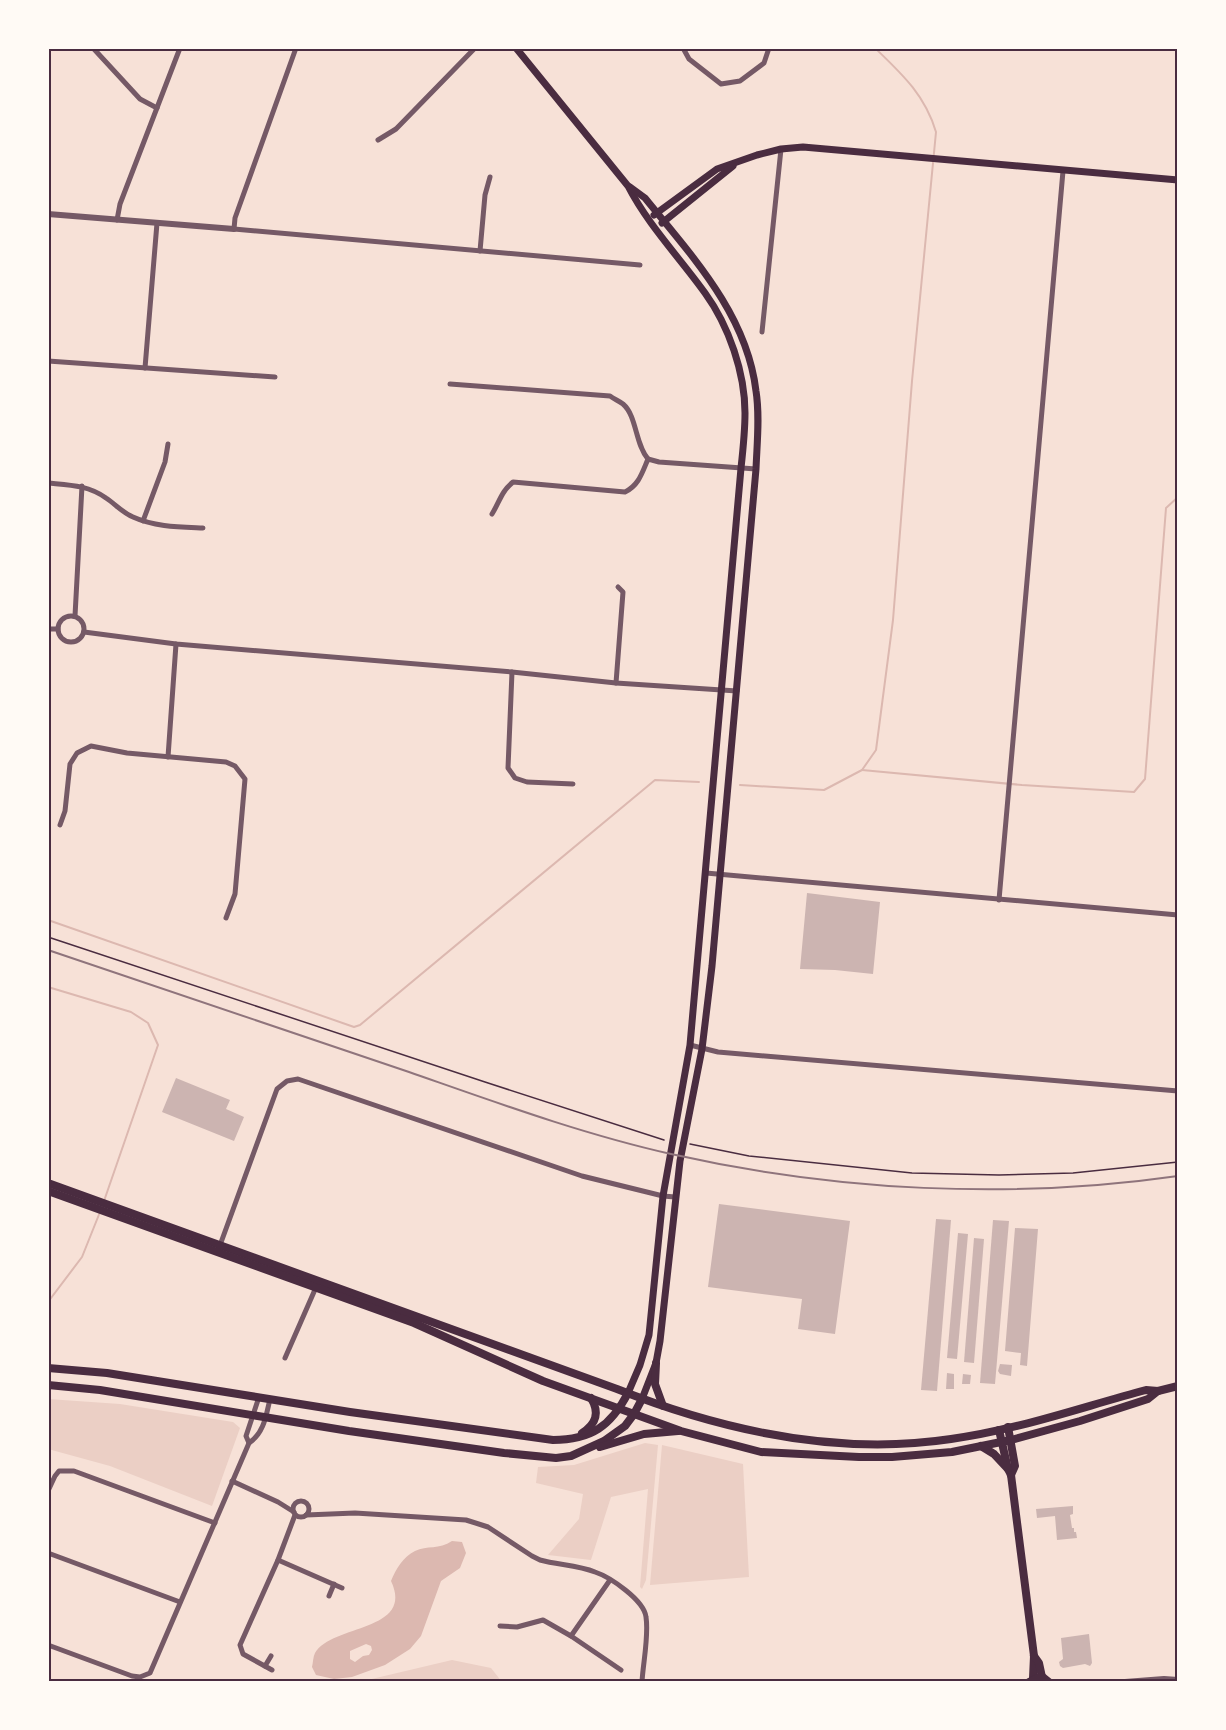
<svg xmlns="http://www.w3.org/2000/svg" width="1226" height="1730" font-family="'Alegreya Sans',sans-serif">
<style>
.green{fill:#ebcfc5}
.water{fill:#dcb8b0;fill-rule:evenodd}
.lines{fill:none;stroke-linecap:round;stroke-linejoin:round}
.stream{stroke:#dcb8b0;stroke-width:2}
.building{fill:#ccb4b1}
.path{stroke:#4a2c40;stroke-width:1.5}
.minor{stroke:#755966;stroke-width:5}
.tertiary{stroke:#755966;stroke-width:6}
.secondary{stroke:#4a2c40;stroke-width:7}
.primary{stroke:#4a2c40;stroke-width:8}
.trunk{stroke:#4a2c40;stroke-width:8}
.rail{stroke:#8f747c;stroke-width:2}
.neatline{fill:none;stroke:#4a2c40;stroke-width:2}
</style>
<rect width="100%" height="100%" fill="#f7e1d7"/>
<g class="green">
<polygon points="48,1399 120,1404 233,1422 240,1428 212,1506 110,1466 48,1449"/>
<polygon points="645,1443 658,1445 646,1580 642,1589 640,1587 648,1489 611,1497 591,1560 548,1555 579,1519 583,1494 536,1483 538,1467 574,1465"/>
<polygon points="662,1445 743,1464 749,1577 650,1585"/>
<polygon points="452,1660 491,1668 502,1682 359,1682"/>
</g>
<path class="water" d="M452,1541l10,1 4,11 -6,15 -19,13 -20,55 -11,13 -25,16 -33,12 -18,2 -18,-4 -4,-8c1,-4 1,-10 3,-14 17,-29 100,-21 76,-72 5,-12 12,-24 24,-30 12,-6 24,-1 37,-10zM366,1644l5,2 1,4 -3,5 -6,1 -8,6 -5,-3v-8z"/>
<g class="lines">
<g class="stream">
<polyline points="48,732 48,728"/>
<polyline points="862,770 1022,785 1134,792 1145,779 1166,508 1178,497"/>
<path d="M740,785l84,5 38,-20 14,-20 17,-130 19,-239 24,-249c-11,-37 -34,-58 -61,-84"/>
<polyline points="48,920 354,1027 360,1025 655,780 699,782"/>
<polyline points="48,987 131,1012 148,1023 158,1045 104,1201"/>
<polyline points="48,1302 82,1257 100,1212"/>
</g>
</g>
<g class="building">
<polygon points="807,893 880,902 873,974 835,970 800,969"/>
<polygon points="176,1078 230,1100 226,1109 244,1117 234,1141 162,1112"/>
<polygon points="719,1204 850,1221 835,1334 798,1329 802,1299 708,1287"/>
<polygon points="936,1219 951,1220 937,1391 921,1390"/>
<polygon points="993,1220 1009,1221 995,1384 980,1383"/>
<polygon points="1015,1228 1038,1229 1027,1366 1020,1365 1021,1353 1005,1351"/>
<polygon points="958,1233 968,1234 957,1359 947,1358"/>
<polygon points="974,1238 984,1239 974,1363 964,1362"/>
<polygon points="1000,1364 1012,1365 1011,1376 1000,1374 998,1371"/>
<polygon points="947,1373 954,1374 954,1389 946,1389"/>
<polygon points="963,1374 971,1375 970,1384 962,1384"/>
<polygon points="1073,1506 1073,1514 1070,1515 1072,1528 1074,1528 1074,1532 1076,1532 1077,1538 1057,1540 1055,1516 1037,1518 1036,1509"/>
<polygon points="1089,1634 1092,1663 1090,1666 1085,1664 1063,1668 1060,1666 1059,1662 1063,1659 1061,1638"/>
</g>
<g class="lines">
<g class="path">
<polyline points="48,937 485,1082 664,1140"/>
<polyline points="690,1144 749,1156 912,1173 999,1175 1073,1173 1178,1162"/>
</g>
<g class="minor">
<polyline points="93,48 140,99 157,108"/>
<polyline points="296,48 235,218 234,229 640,265"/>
<polyline points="683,48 689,59 721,84 740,81 764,63 769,48"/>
<polyline points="378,140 396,129 475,48"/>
<polyline points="117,220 120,204 180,48"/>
<polyline points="480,251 485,195 490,177"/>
<polyline points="762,332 781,149"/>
<polyline points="48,361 275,377"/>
<polyline points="145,368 157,223"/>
<path d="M450,384l160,12c4,3 9,5 13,8 14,12 12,40 25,55"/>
<path d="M48,483c21,2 40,2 58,15 9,6 17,15 27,19 22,10 47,10 70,11"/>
<path d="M492,514c8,-13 9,-22 21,-32l112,10c14,-7 17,-19 23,-33l11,3 97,7"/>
<polyline points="143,521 165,462 168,444"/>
<circle cx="71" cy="629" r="13"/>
<polyline points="75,616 82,486"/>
<polyline points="48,629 58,629"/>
<polyline points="84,632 176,644 512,672 616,683 737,691"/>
<polyline points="512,672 508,768 515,778 527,782 573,784"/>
<polyline points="616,683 623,592 618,587"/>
<polyline points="168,757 176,644"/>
<polyline points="60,825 65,811 70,764 77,753 91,746 127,753 226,762 235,766 245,779 235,894 226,918"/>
<polyline points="706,873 1178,915"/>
<polyline points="999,900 1063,171"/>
<polyline points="690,1045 718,1052 1178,1091"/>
<polyline points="219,1248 277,1089 287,1081 298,1079 582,1176 663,1196 675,1197"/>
<polyline points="285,1358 317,1285"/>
<polyline points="249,1443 246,1436 259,1397"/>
<polyline points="232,1481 278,1502 294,1512"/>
<polyline points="48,1491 55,1476 59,1471 74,1471 215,1523"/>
<circle cx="301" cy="1509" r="8"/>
<path d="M306,1515l49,-2 111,7 22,7 44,29 8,4c18,5 38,5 55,12 15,5 49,28 51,45 3,19 -3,46 -4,65"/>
<polyline points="48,1553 180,1602"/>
<polyline points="278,1560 342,1588"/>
<polyline points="329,1596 334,1584"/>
<polyline points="500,1626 517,1627 543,1620 571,1636 621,1670"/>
<polyline points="571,1636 610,1580"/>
<path d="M48,1645l84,31 8,1 10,-4 99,-230c15,-10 17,-27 21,-44"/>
<polyline points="265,1666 271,1656"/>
<polyline points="272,1670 243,1654 240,1645 278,1560 295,1515"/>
</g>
<g class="tertiary">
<polyline points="48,214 234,229"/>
<polyline points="1125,1682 1164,1679 1178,1680"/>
</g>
<g class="secondary">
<path d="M516,48l112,138c20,39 52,72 77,107 24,33 40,80 40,120 0,18 -2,37 -4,55l-51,577 -27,151 -14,139 -9,30 -12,28"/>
<path d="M630,187l15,11c46,57 102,116 111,193 4,25 1,52 0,78l-44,497 -10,83 -22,112 -20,180 -4,22 -14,36"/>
<polyline points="654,215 717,169 757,155 781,149 803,147 1178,180"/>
<polyline points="662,223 733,166"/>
</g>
<g class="primary">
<polyline points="1008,1427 1015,1466 1011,1475"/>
<polyline points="999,1430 1008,1469 1011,1475 1034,1656 1033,1678"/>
<polyline points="1034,1656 1039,1663 1042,1677"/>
<polyline points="1029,1682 1039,1677 1044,1678 1049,1682"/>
</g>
<g class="trunk">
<path d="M48,1183l569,206c106,42 221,67 334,50 66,-9 131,-32 195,-49l12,1"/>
<polyline points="48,1191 414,1323 543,1381 681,1431 761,1452 859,1457 892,1457 952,1452 1011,1440 1080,1421 1148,1399 1158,1391 1178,1386"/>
<polyline points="656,1363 655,1384 663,1406"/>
<path d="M48,1368l59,5 243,39 203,28c38,0 58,-14 75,-47"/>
<polyline points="48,1385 100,1390 349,1431 504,1453 556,1458 571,1456 604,1441 625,1426 634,1414 642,1399"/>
<path d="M582,1433c14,-9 18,-20 9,-35"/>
<polyline points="981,1446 994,1454 1008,1469"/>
<polyline points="600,1447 644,1434 678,1431"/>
</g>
<path class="rail" d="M48,950c120,41 240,82 361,122 86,30 173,62 262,82 165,37 340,46 507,22"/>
</g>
<rect width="1226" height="1730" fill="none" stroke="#fffaf5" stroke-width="99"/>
<rect x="50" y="50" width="1126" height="1630" class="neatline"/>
</svg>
